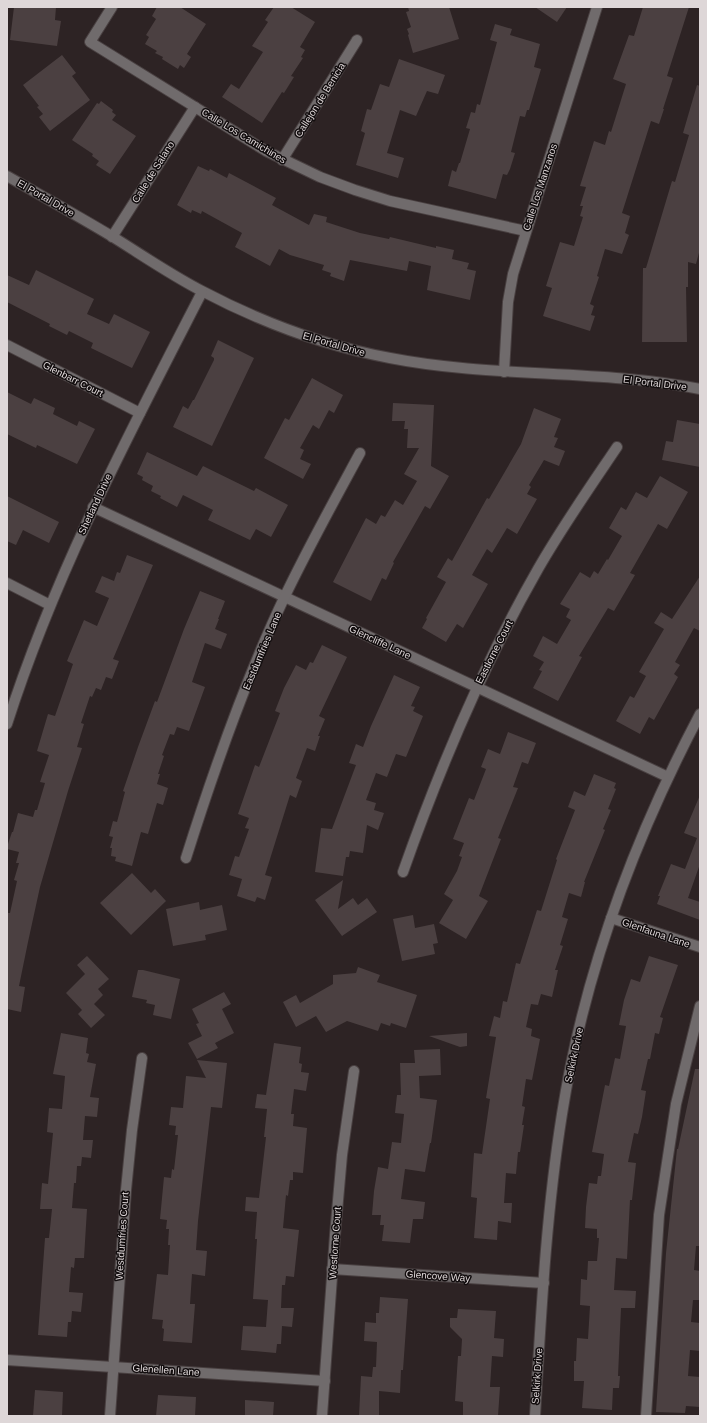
<svg xmlns="http://www.w3.org/2000/svg" width="707" height="1423" font-family="Helvetica,sans-serif">
<style>
.building{fill:#4b4041}
.lines{fill:none;stroke-linecap:round;stroke-linejoin:round}
.minor-casing{stroke:#494041;stroke-width:12}
.minor{stroke:#706b6c;stroke-width:10}
.labels{text-anchor:middle;dominant-baseline:central;stroke-width:3;stroke-linejoin:round;paint-order:stroke}
.street-label{font-size:10px;fill:#ded7d8;stroke:#120d0e}
</style>
<rect width="100%" height="100%" fill="#2d2324"/>
<g class="building">
<polygon points="14,7 56,7 55,20 61,21 57,46 10,40"/>
<polygon points="157,7 180,7 206,24 187,54 191,57 184,68 180,65 178,69 162,59 163,57 155,53 157,51 145,44 149,37 146,35 156,19 152,16"/>
<polygon points="274,7 291,7 315,22 300,47 305,50 301,57 303,58 291,76 294,77 284,93 282,92 262,123 222,97 231,84 239,89 263,52 252,46 268,22 265,20"/>
<polygon points="408,7 449,7 459,39 413,53 408,35 409,34 407,29 411,27 406,12 409,11"/>
<polygon points="535,7 567,7 557,22"/>
<polygon points="643,7 689,7 667,76 673,78 663,109 664,109 659,124 651,121 622,213 630,216 625,233 629,235 622,254 605,249 597,276 599,277 590,304 594,306 591,315 595,316 590,331 543,316 552,288 546,286 560,242 574,246 583,217 580,216 583,206 580,206 586,187 580,186 594,141 605,145 609,131 611,132 626,84 613,79 629,35 634,36"/>
<polygon points="495,24 512,29 510,35 540,44 534,67 541,69 529,110 527,110 525,117 520,116 511,152 515,153 510,169 507,175 503,174 496,199 448,186 452,170 456,172 459,163 460,163 470,129 466,128 471,112 475,113 477,104 480,105 497,42 490,40"/>
<polygon points="62,55 76,73 72,76 90,100 50,131 39,117 43,114 37,107 39,106 23,85"/>
<polygon points="399,59 445,75 438,94 427,91 416,116 400,110 387,153 404,158 398,178 356,165 365,133 361,131 367,109 371,110 380,84 389,87"/>
<polygon points="697,85 700,86 700,249 696,264 688,262 688,287 686,287 687,342 642,342 643,268 646,268 672,181 675,182 689,135 683,133"/>
<polygon points="101,101 113,110 112,112 116,115 112,120 136,136 110,174 96,165 99,161 92,156 93,154 72,140 97,103 99,104"/>
<polygon points="198,166 209,171 210,169 227,178 229,173 276,198 272,205 309,225 314,214 327,217 326,222 360,233 389,239 390,237 436,248 436,246 454,250 452,259 469,263 467,269 476,271 470,300 427,290 431,266 409,261 407,271 350,260 344,281 330,276 331,273 322,270 324,265 290,255 279,249 270,266 235,247 242,233 202,211 201,214 192,210 191,213 177,205"/>
<polygon points="36,270 94,299 87,314 109,324 114,314 150,332 132,368 91,348 93,343 69,331 67,335 49,326 50,324 7,302 7,275 29,285"/>
<polygon points="218,340 254,358 212,446 173,427 183,406 188,409 193,400 194,400 214,360 214,358 211,356"/>
<polygon points="312,378 343,395 334,413 329,410 319,429 313,425 300,448 304,450 300,459 311,464 303,479 264,458 285,418 289,420"/>
<polygon points="7,392 31,404 34,398 55,408 53,414 77,426 79,421 95,429 77,464 37,445 36,448 7,434"/>
<polygon points="393,403 434,405 431,466 449,476 430,509 425,506 393,562 394,563 386,580 382,578 371,601 333,582 366,518 376,524 381,515 385,517 395,500 403,505 417,481 404,474 419,448 407,448 408,429 404,429 405,421 392,421"/>
<polygon points="534,408 561,419 554,437 558,438 554,447 565,451 559,466 544,460 529,485 531,487 527,494 537,499 517,534 507,528 492,553 487,549 472,575 488,584 463,628 457,624 446,642 422,628 427,619 426,618 446,582 437,577 448,558 452,561 487,498 489,499 521,444"/>
<polygon points="677,420 700,424 700,467 662,460 666,441 673,442"/>
<polygon points="147,452 197,476 203,466 254,491 256,488 288,505 271,537 256,529 250,540 208,520 213,510 183,495 177,507 160,498 161,496 151,491 153,486 142,480 143,477 137,474"/>
<polygon points="660,476 688,492 667,529 658,524 630,573 635,575 614,611 608,608 579,656 582,657 558,701 533,688 542,671 539,670 544,662 533,656 543,636 557,644 571,620 566,617 570,609 560,604 580,572 590,578 594,571 598,574 607,559 608,560 622,536 609,528 621,507 626,510 636,492 647,498"/>
<polygon points="7,496 59,522 49,543 23,530 16,545 7,541"/>
<polygon points="127,555 153,565 113,659 119,661 112,679 106,677 101,690 96,688 92,697 90,696 81,723 84,724 77,747 82,748 68,791 40,887 28,942 19,986 25,987 21,1012 7,1009 7,913 10,913 17,881 14,880 19,863 16,863 19,852 7,849 7,847 12,832 13,832 18,813 33,817 35,810 37,810 45,783 40,782 49,755 37,751 48,714 55,716 73,664 67,661 74,644 84,620 97,626 109,598 95,592 102,576 114,581 117,572 120,573"/>
<polygon points="700,576 700,631 694,628 675,662 680,665 674,674 678,677 654,720 649,717 640,734 616,721 630,696 634,698 646,676 639,672 664,629 654,623 661,612 672,619"/>
<polygon points="200,591 225,601 218,619 219,619 215,629 227,634 221,649 205,643 192,682 205,687 189,731 177,727 174,735 170,734 162,755 164,756 158,774 160,774 157,784 168,788 163,805 157,803 148,834 141,832 132,866 115,861 116,857 111,856 112,848 110,848 113,837 109,836 113,821 117,822 125,792 123,791 138,747 155,701 157,702 184,629"/>
<polygon points="322,645 347,657 319,716 325,719 318,736 320,736 315,751 307,748 296,778 302,781 296,798 290,795 265,875 272,877 265,900 257,897 255,902 237,896 242,879 229,875 235,856 239,857 249,829 245,828 249,818 238,814 255,765 259,767 271,736 280,713 275,711 284,688 296,665 306,670 310,662 313,663"/>
<polygon points="394,675 420,687 411,706 415,707 413,711 423,716 406,757 396,754 387,777 376,773 366,800 376,803 374,810 384,813 378,830 367,825 363,853 350,851 349,857 346,857 343,876 315,872 321,828 332,829 356,765 349,763 356,744 363,747 371,726"/>
<polygon points="508,732 536,743 528,764 522,762 513,787 518,788 498,838 501,839 479,896 488,901 466,939 439,923 453,900 444,894 457,871 462,857 459,856 464,843 453,839 469,798 474,800 486,769 481,767 488,749 500,754"/>
<polygon points="594,774 616,783 614,788 616,789 608,809 611,810 603,829 605,830 584,882 585,882 581,897 569,893 562,917 568,919 560,945 563,946 555,970 558,970 552,997 541,994 538,1005 531,1004 526,1027 532,1029 531,1036 540,1039 532,1080 526,1079 522,1106 525,1107 522,1125 524,1125 520,1152 518,1152 516,1174 506,1173 504,1203 512,1203 511,1223 498,1221 497,1240 474,1238 477,1198 471,1197 474,1153 482,1154 490,1099 486,1098 496,1037 489,1036 494,1016 500,1018 503,1001 507,1002 516,963 520,964 537,910 541,911 557,860 556,859 575,810 568,807 574,791 585,796"/>
<polygon points="700,795 700,864 688,898 700,902 700,920 657,904 660,896 658,896 671,864 685,869 697,838 684,833"/>
<polygon points="132,873 151,893 155,889 166,901 131,935 100,903"/>
<polygon points="343,880 338,909 353,898 358,905 367,898 377,912 342,936 315,900"/>
<polygon points="199,902 200,910 222,905 227,930 205,935 206,940 173,946 166,909"/>
<polygon points="413,915 415,928 434,924 438,943 433,944 435,954 402,961 393,919"/>
<polygon points="87,956 109,979 98,989 103,995 94,1004 105,1015 91,1028 78,1014 82,1010 66,993 85,974 77,965"/>
<polygon points="649,956 678,965 660,1017 663,1018 659,1034 655,1033 650,1059 648,1059 641,1090 646,1091 642,1117 638,1134 634,1133 628,1162 636,1163 632,1200 630,1200 627,1259 616,1258 614,1290 636,1291 635,1308 621,1308 618,1376 620,1376 619,1388 613,1388 612,1410 582,1408 584,1381 574,1381 574,1361 576,1361 577,1338 588,1339 590,1306 580,1305 581,1279 587,1280 588,1261 597,1261 599,1238 597,1238 597,1229 585,1228 586,1207 589,1183 597,1184 598,1176 601,1176 604,1154 592,1152 605,1085 609,1086 615,1058 620,1059 626,1026 619,1025 624,1000 631,979 640,982"/>
<polygon points="358,967 380,975 377,982 417,995 406,1028 391,1023 390,1026 381,1023 378,1031 347,1021 326,1032 316,1016 296,1027 283,1002 296,995 300,1003 333,984 333,975 356,973"/>
<polygon points="138,970 143,970 180,979 171,1019 153,1015 155,1005 146,1003 147,1000 132,997"/>
<polygon points="224,992 231,1004 222,1009 234,1033 215,1043 218,1048 197,1059 188,1043 202,1036 196,1024 199,1023 192,1009"/>
<polygon points="61,1033 88,1038 86,1053 89,1054 87,1062 96,1064 90,1097 99,1098 97,1117 85,1116 83,1140 93,1140 91,1158 82,1157 81,1166 77,1166 76,1183 74,1183 72,1208 87,1209 84,1258 75,1258 74,1268 71,1267 69,1292 83,1293 81,1312 72,1311 71,1322 68,1322 67,1337 38,1335 45,1238 49,1238 52,1209 40,1209 42,1183 48,1184 53,1133 47,1132 49,1108 62,1109 65,1076 53,1074"/>
<polygon points="467,1033 467,1046 460,1047 429,1036"/>
<polygon points="274,1043 301,1047 299,1063 302,1064 301,1072 309,1073 306,1091 294,1089 291,1114 294,1114 293,1126 307,1128 303,1173 293,1172 293,1180 290,1180 288,1196 286,1195 283,1228 299,1230 294,1277 286,1276 285,1285 282,1285 281,1308 294,1308 292,1327 282,1326 281,1344 277,1344 276,1353 241,1350 243,1326 266,1327 268,1300 253,1299 257,1239 255,1239 257,1212 245,1211 246,1197 259,1198 266,1137 264,1137 267,1109 255,1108 257,1094 266,1095"/>
<polygon points="440,1049 441,1075 419,1076 420,1098 437,1100 431,1143 430,1143 425,1172 405,1169 401,1199 425,1202 423,1219 413,1219 410,1243 382,1241 384,1225 380,1225 381,1215 372,1215 374,1191 378,1167 388,1169 392,1142 401,1143 404,1114 395,1113 397,1095 401,1095 400,1063 415,1063 414,1050"/>
<polygon points="197,1060 227,1063 222,1108 211,1107 198,1221 196,1250 207,1251 205,1276 192,1274 190,1304 195,1304 192,1343 163,1341 164,1329 162,1328 163,1320 152,1319 157,1274 168,1275 170,1245 168,1245 169,1229 166,1229 167,1220 160,1219 164,1177 171,1178 172,1169 174,1170 178,1135 175,1135 176,1126 169,1125 171,1107 183,1108 186,1076 206,1078"/>
<polygon points="695,1069 700,1069 700,1246 696,1246 694,1270 700,1271 700,1300 693,1300 691,1322 700,1323 700,1351 690,1350 688,1376 700,1377 700,1407 686,1406 685,1413 656,1412 666,1253 677,1149 678,1149"/>
<polygon points="380,1297 408,1299 403,1370 401,1370 400,1393 379,1391 379,1416 359,1416 361,1376 372,1377 373,1367 376,1367 377,1342 364,1341 365,1322 376,1323 376,1313 379,1313"/>
<polygon points="458,1309 496,1311 494,1338 504,1339 503,1357 492,1356 490,1387 500,1387 498,1416 463,1416 463,1402 455,1401 458,1356 461,1356 462,1339 450,1327 450,1318 457,1318"/>
<polygon points="35,1390 63,1392 62,1416 33,1416"/>
<polygon points="158,1395 196,1397 195,1416 156,1416"/>
<polygon points="245,1400 274,1402 273,1416 245,1416"/>
</g>
<g class="lines">
<g class="minor-casing">
<g id="minor">
<polyline points="112,7 90,42 266,151 320,177 355,190 390,201 526,231"/>
<polyline points="282,160 357,40"/>
<path d="M7,176c35,20 71,40 106,61 29,18 58,38 89,54 59,31 123,55 188,67 102,20 208,11 310,31"/>
<polyline points="112,237 195,107"/>
<polyline points="7,345 140,413"/>
<polyline points="504,372 508,302 513,274 597,7"/>
<polyline points="93,507 668,777"/>
<polyline points="7,583 50,605"/>
<path d="M7,724c48,-151 123,-292 195,-432"/>
<path d="M186,858c28,-89 59,-178 99,-262 23,-48 49,-95 75,-143"/>
<path d="M403,872c37,-105 80,-207 135,-303 24,-42 52,-82 79,-122"/>
<polyline points="611,918 700,947"/>
<polyline points="332,1269 544,1283"/>
<polyline points="7,1360 325,1381"/>
<polyline points="110,1416 126,1190 132,1130 142,1058"/>
<polyline points="322,1416 335,1235 342,1155 354,1071"/>
<path d="M535,1416c6,-101 11,-202 27,-302 22,-140 72,-275 138,-400"/>
<polyline points="646,1416 659,1215 676,1104 700,1006"/>
</g>
</g>
<use href="#minor" class="minor"/>
</g>
<g class="labels">
<g class="street-label">
<text transform="translate(320 100) rotate(-58)">Callejon de Benicia</text>
<text transform="translate(244 136) rotate(31)">Calle Los Camichines</text>
<text transform="translate(153 172) rotate(-58)">Calle de Salano</text>
<text transform="translate(540 187) rotate(-72)">Calle Los Manzanos</text>
<text transform="translate(46 198) rotate(30)">El Portal Drive</text>
<text transform="translate(334 344) rotate(16)">El Portal Drive</text>
<text transform="translate(73 379) rotate(27)">Glenbarr Court</text>
<text transform="translate(655 383) rotate(7)">El Portal Drive</text>
<text transform="translate(95 504) rotate(-65)">Shetland Drive</text>
<text transform="translate(380 642) rotate(25)">Glencliffe Lane</text>
<text transform="translate(262 651) rotate(-67)">Eastdumfries Lane</text>
<text transform="translate(494 652) rotate(-63)">Eastlorne Court</text>
<text transform="translate(656 933) rotate(19)">Glenfauna Lane</text>
<text transform="translate(574 1055) rotate(-78)">Selkirk Drive</text>
<text transform="translate(122 1236) rotate(-86)">Westdumfries Court</text>
<text transform="translate(335 1243) rotate(-86)">Westlorne Court</text>
<text transform="translate(438 1276) rotate(4)">Glencove Way</text>
<text transform="translate(166 1370) rotate(4)">Glenellen Lane</text>
<text transform="translate(537 1376) rotate(-86)">Selkirk Drive</text>
</g>
</g>
<rect width="707" height="1423" fill="none" stroke="#ded7d8" stroke-width="16"/>
</svg>
